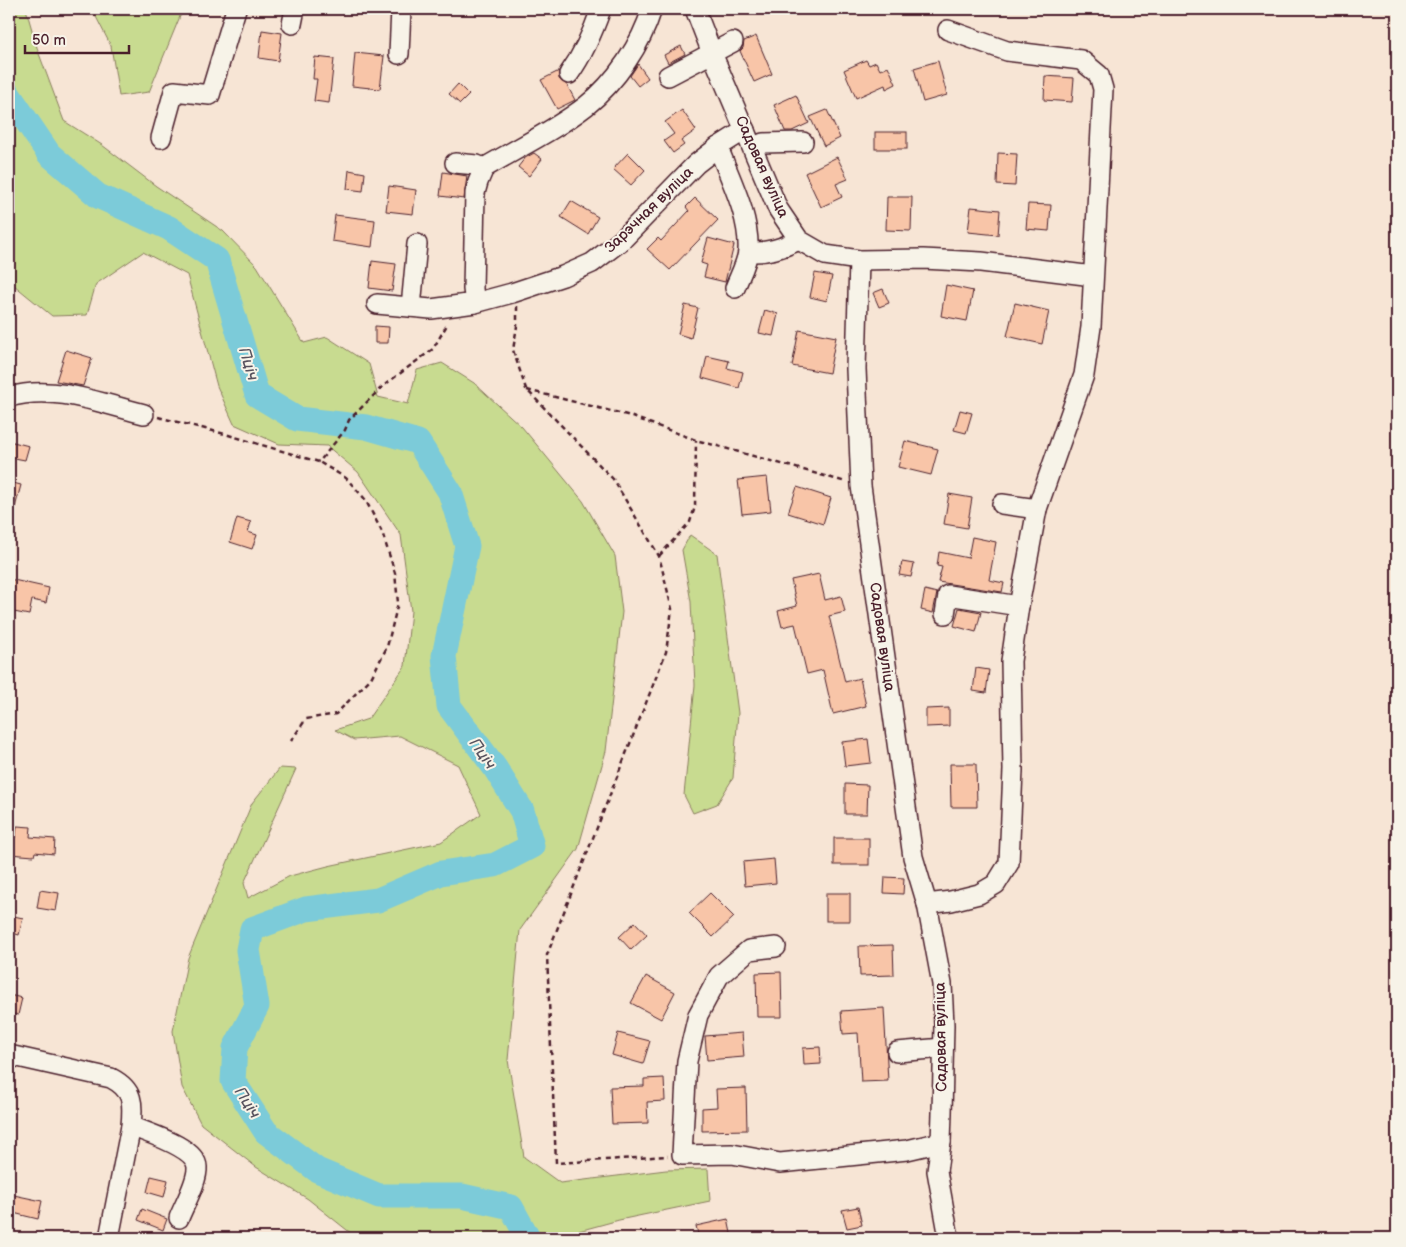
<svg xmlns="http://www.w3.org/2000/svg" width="1406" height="1247" font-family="'Balsamiq Sans',sans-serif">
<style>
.green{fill:#c8db90;stroke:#897d5e}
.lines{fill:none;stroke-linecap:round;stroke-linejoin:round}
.river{stroke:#7ccbd9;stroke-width:25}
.building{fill:#f8c5a8;stroke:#4a1f2b}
.minor-casing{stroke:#4a1f2b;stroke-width:22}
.path{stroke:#4a1f2b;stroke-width:2.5;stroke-dasharray:5 4;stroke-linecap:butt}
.minor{stroke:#f7f3e8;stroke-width:19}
.labels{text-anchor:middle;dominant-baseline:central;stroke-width:4;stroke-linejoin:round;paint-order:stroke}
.street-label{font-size:15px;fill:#4a1f2b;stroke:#f7f3e8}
.water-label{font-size:16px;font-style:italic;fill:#59535f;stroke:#f7f3e8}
</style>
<rect width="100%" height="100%" fill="#f7e5d5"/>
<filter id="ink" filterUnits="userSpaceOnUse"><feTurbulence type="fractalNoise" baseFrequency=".02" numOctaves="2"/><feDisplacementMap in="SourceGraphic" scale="10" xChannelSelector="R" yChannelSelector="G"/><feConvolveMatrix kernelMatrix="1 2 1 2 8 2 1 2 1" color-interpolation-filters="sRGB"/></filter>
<g filter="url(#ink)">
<g class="green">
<polygon points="9,9 26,9 38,51 64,121 102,145 156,186 223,231 257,266 304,343 327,337 369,364 378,397 408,404 417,370 442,363 474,383 522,427 583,501 615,556 622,612 606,751 578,849 520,930 508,1060 524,1157 560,1183 666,1170 708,1169 710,1201 619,1220 564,1235 565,1238 357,1238 308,1199 256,1167 201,1124 182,1087 173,1031 188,958 252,803 280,768 296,769 244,883 248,898 290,876 328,866 441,842 481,814 458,765 400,736 354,740 335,730 368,719 405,666 411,611 401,535 358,472 327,446 279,444 234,424 217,386 187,275 143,252 96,284 87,315 52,316 9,281"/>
<polygon points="92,9 183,9 149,92 119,96 111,46"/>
<polygon points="690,535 717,554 738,713 733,778 717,804 693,813 684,795 695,685 691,602 682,550"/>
</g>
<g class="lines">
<polyline class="river" points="9,95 49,154 98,196 169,228 217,260 257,395 297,419 366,427 418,442 450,492 467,546 444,656 449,706 495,768 522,811 532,846 495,865 441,873 378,900 306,909 252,929 248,950 257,1006 235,1048 233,1081 266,1132 317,1170 379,1196 462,1196 511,1207 528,1238"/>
</g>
<g class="building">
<polygon points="262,30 282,33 278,61 259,58"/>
<polygon points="756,36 772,74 754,82 740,51 743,48 744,41"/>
<polygon points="681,46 685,54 668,63 664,55"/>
<polygon points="355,53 384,56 380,89 352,86"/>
<polygon points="315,57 334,59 329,103 314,101 317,79 313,79"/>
<polygon points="866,60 869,65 876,62 880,70 888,66 896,84 886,89 885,85 856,98 844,70"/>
<polygon points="938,61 947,95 923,102 914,68"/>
<polygon points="638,64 648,78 638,86 630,76"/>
<polygon points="559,71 559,79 567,85 575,100 557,109 541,80"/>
<polygon points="1045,76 1074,78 1072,102 1044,100"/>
<polygon points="458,84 469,95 460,104 449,94"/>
<polygon points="796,95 809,123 792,131 785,131 774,105"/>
<polygon points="682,110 696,130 681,141 684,145 673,153 664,141 674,134 665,122"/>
<polygon points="827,110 840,138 824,146 810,117"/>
<rect x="875" y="132" width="32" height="17"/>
<polygon points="534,153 542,159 529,176 518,167 525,158"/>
<polygon points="628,153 645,170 631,185 613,169"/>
<polygon points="998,153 1017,154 1015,186 997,185"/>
<polygon points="837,157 848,179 836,184 842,197 821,207 805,173"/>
<polygon points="349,170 365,173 363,191 347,189"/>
<polygon points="443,172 467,176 464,199 440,196"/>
<polygon points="389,186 416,190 413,214 386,211"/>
<polygon points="887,197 912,197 911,231 886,230"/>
<polygon points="695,198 718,220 670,270 647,249 658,238 661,241 689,211 686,207"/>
<polygon points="571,201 598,217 588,234 561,217"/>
<polygon points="1028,204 1051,205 1049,231 1026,229"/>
<polygon points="971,207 1000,210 998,235 968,232"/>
<polygon points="335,215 375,220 372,247 332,241"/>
<polygon points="708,238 734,245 725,282 704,277 707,265 701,263"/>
<polygon points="372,261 396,264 392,291 369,288"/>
<polygon points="815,273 832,276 827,301 810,297"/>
<polygon points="946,285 973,291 967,321 941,316"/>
<polygon points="883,289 889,303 879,307 873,293"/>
<polygon points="1015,303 1049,311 1042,344 1007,336"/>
<polygon points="685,305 698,308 691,338 678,334"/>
<polygon points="765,310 778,314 773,336 759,333"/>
<polygon points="375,326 389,327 388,343 375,343"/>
<polygon points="799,330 836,337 829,373 792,366"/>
<polygon points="66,350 92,358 83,386 56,381"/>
<polygon points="707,356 729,361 727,368 743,372 739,388 702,378"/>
<polygon points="960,410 972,413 966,433 954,430"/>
<polygon points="9,441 29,446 25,460 9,457"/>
<polygon points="905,441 938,449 931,475 898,467"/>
<polygon points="767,477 771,511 742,514 738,480"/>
<polygon points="9,482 21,485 12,519 9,518"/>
<polygon points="797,487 831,498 823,524 788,513"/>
<polygon points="949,494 972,498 967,528 944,524"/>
<polygon points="237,518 251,522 248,532 257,535 252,549 230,542"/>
<polygon points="972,537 996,542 989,580 1004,583 1002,592 938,582 942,567 937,566 939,552 968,558"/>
<polygon points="902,562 914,564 911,577 899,575"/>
<polygon points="819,574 825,600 841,596 845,612 829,616 845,682 860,678 866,706 833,714 823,670 807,674 795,624 782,627 778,611 797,606 791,580"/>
<polygon points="9,579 49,588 46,603 32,600 29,615 9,611"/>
<polygon points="925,590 937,593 933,613 921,610"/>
<polygon points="959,608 981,612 976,632 954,626"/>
<polygon points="976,668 989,670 986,693 973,691"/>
<polygon points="949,708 949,726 926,727 926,709"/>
<polygon points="868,739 871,763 845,766 842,742"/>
<polygon points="950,764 976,764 977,807 951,807"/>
<polygon points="845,784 868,785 867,814 845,814"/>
<polygon points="17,826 31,827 30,837 55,839 54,854 35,852 34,856 9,854 9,837 16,837"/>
<rect x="834" y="838" width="35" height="27"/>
<polygon points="774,859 776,883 745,886 743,862"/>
<polygon points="885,877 904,878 903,894 884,893"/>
<polygon points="40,890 59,893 56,911 37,908"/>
<polygon points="710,893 734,917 713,937 689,913"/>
<rect x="826" y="893" width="24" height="28"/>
<polygon points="9,915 23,918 19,935 9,932"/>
<polygon points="635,922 647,935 631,950 619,937"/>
<polygon points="893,945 894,975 860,976 859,946"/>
<polygon points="781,972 782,1017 757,1017 756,973"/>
<polygon points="646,976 675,992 661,1019 631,1003"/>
<polygon points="9,995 22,998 18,1015 9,1013"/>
<polygon points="884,1008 888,1081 861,1082 858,1033 843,1034 841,1011"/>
<polygon points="618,1033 650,1041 643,1064 612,1055"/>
<polygon points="742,1033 744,1057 707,1060 705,1036"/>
<polygon points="820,1047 821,1064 804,1065 803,1048"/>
<polygon points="664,1078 665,1101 647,1102 648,1123 612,1124 610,1087 644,1086 644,1079"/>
<polygon points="746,1088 747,1130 702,1131 702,1108 717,1107 716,1089"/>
<polygon points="151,1176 168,1180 164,1197 147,1192"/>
<polygon points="9,1194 42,1201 38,1219 9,1212"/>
<polygon points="858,1207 862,1225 847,1228 842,1210"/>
<polygon points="142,1209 167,1219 163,1230 138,1220"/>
<polygon points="728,1219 732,1238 699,1238 696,1226"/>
</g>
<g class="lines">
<g class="minor-casing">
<g id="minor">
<polyline points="695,9 712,53 778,209 799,240 825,255 859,260 923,259 981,262 1093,276"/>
<polyline points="292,24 295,9"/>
<polyline points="399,54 401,9"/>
<path d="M569,74c15,-21 24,-42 32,-65"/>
<polyline points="668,76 733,42"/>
<polyline points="161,138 174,91 210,95 236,9"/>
<path d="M718,147c12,32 32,69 30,104 -1,12 -9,26 -13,37"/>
<polyline points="753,147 763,143 803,142"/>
<path d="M455,163l22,2 7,3c34,-20 71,-38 102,-62 30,-24 55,-61 66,-97"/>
<path d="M748,252c19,1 34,-4 51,-12"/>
<polyline points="859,260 856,369 861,486 913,857 927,904 942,984 944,1025 942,1113 941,1142 937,1171 949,1238"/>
<polyline points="475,303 473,289 475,193 478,182 484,168"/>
<polyline points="377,304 431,309 475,303 512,293 563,276 592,263 622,240 696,164 718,147 745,130"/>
<polyline points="411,307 417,244"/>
<path d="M9,397c45,-13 91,6 135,17"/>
<polyline points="1002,504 1037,509"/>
<polyline points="945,614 948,595 1019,606"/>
<polyline points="927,904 951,901 979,894 996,884 1009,863 1013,770 1011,661 1019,606 1037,509 1084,375 1091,327 1103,89 1099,75 1081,60 1007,51 948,30"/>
<polyline points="776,947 749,950 719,976 698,1015 687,1061 682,1155 732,1154 780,1163 907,1150 941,1142"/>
<polyline points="897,1052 943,1048"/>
<path d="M9,1055l102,23c23,12 22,25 20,48l-22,112"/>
<path d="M131,1126c16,7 65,21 66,41 1,14 -13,38 -18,51"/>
</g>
</g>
<g class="path">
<polyline points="517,306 517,326 513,350 526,389 613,479 659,556 672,609 666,652 547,955 556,1163 668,1156"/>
<polyline points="527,390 627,415 696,440 846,482"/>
<polyline points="158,417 225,434 319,462 345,430 349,420 383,386 433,349 448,323"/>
<polyline points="659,556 690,522 695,507 696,440"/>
<polyline points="291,741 306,719 336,714 371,678 387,647 398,603 395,573 382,532 365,499 346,478 319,462"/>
</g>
<use href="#minor" class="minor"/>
</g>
</g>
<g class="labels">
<g class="street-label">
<text transform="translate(762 167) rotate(66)">Садовая вуліца</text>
<text transform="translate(649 210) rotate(-44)">Зарэчная вуліца</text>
<text transform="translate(882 637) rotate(82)">Садовая вуліца</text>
<text transform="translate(941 1037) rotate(-91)">Садовая вуліца</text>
</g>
<g class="water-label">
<text transform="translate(248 364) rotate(73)">Пціч</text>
<text transform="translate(482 754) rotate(55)">Пціч</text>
<text transform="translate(247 1103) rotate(57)">Пціч</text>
</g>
</g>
<rect width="1406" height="1247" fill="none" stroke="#f7f3e8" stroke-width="30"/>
<rect x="15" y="15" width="1376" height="1217" fill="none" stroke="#4a1f2b" stroke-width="2" filter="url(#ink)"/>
<path d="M25 45v8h104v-8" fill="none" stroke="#4a1f2b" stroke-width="2.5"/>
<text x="32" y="45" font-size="15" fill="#4a1f2b" stroke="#f7f3e8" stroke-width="4" paint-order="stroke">50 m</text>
</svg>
